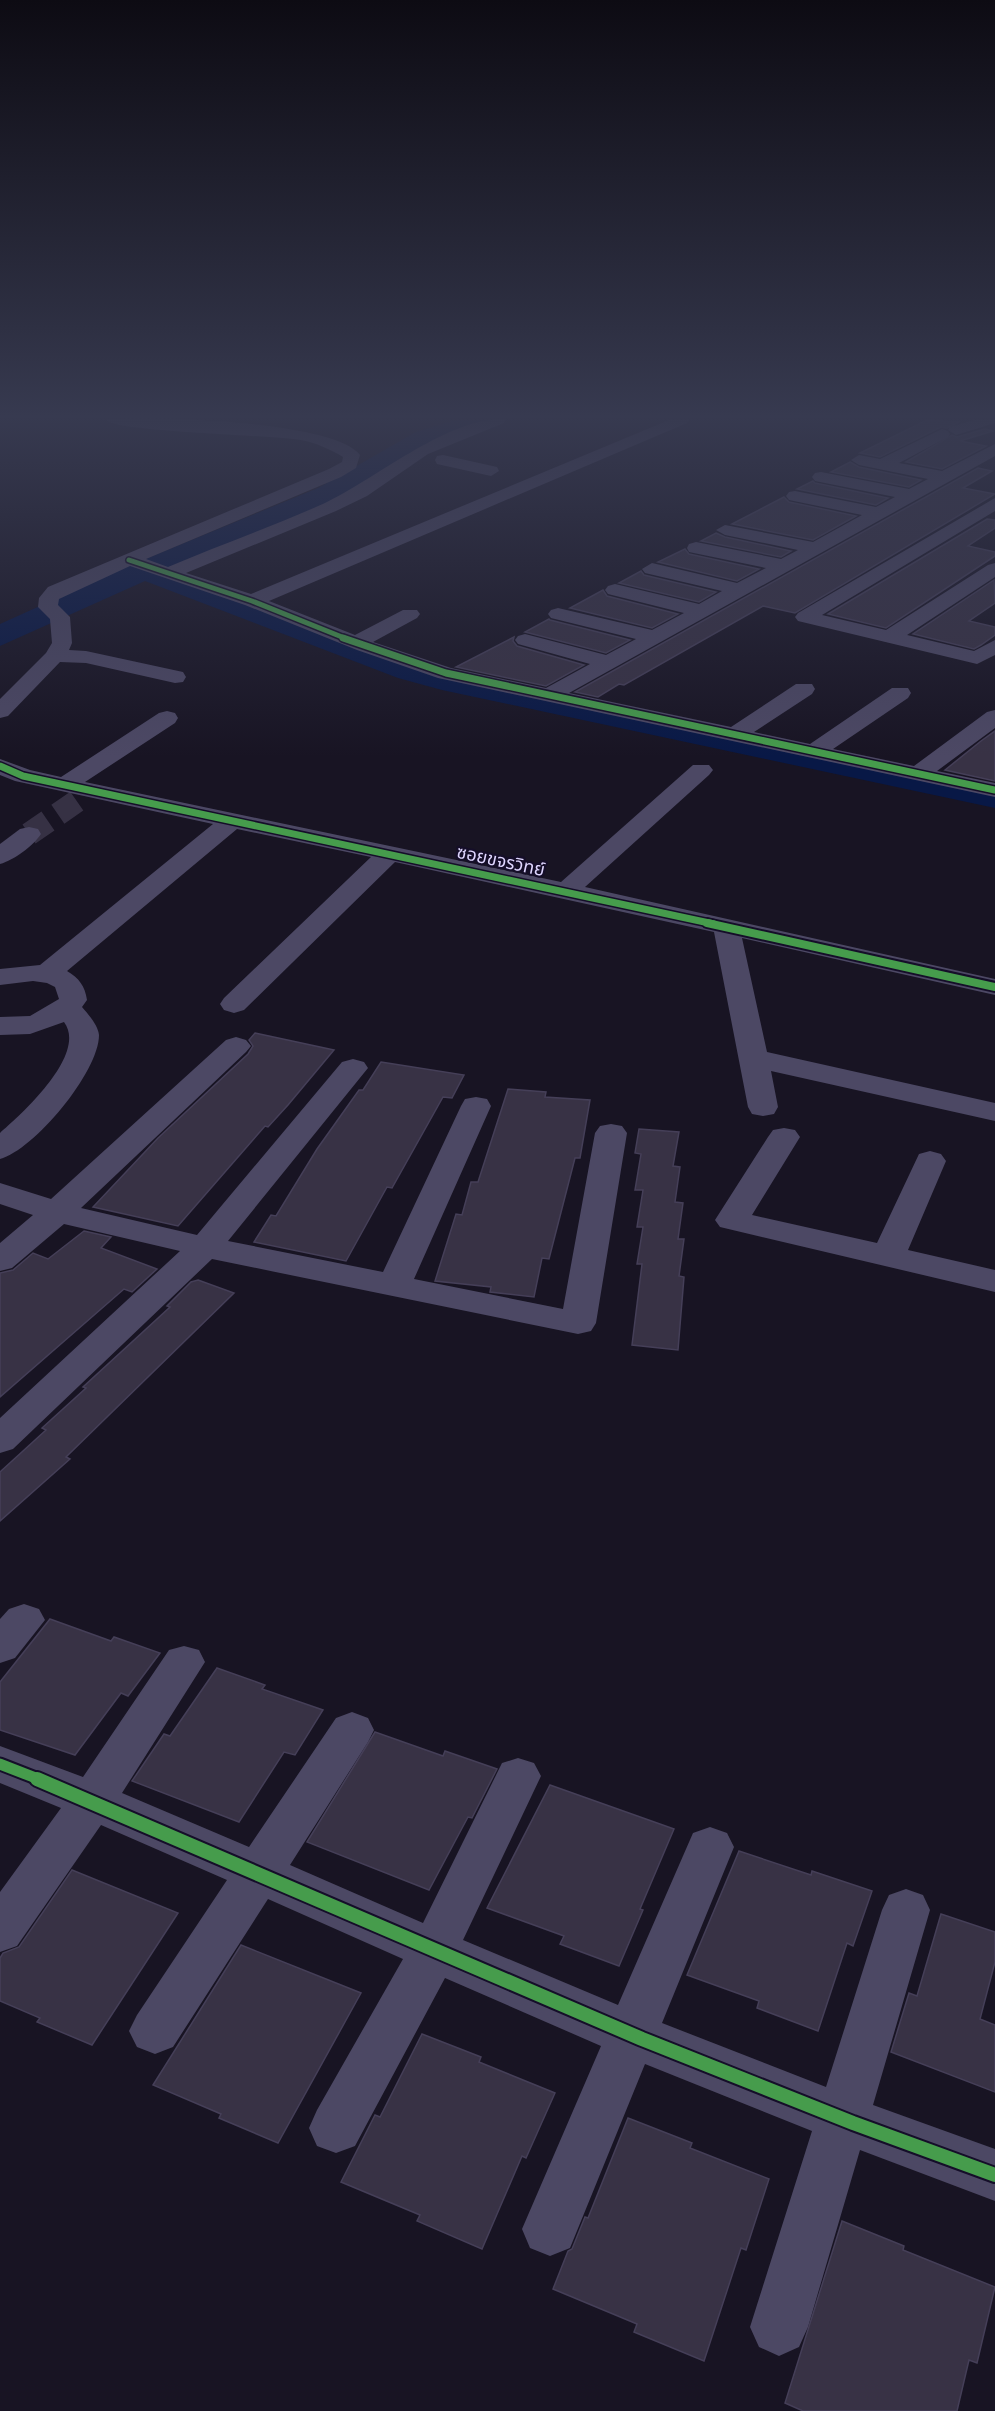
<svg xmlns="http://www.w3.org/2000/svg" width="995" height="2411" font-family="'Exo 2','Noto Sans Thai',sans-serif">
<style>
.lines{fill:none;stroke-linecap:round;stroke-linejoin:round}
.river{fill:#081846;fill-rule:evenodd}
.building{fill:#383245;stroke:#453f58;stroke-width:1.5}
.minor-tunnel{stroke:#363144;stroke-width:23;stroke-dasharray:23 12;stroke-linecap:butt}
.minor{fill:#4c4864;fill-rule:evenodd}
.cycleway-far4-casing{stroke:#150e29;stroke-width:8}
.cycleway-far3-casing{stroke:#150e29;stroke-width:10}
.cycleway-far2-casing{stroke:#150e29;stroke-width:12}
.cycleway-far1-casing{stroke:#150e29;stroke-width:15}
.cycleway-casing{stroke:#150e29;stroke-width:18}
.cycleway-far4{stroke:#469c4c;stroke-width:5}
.cycleway-far3{stroke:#469c4c;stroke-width:7}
.cycleway-far2{stroke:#469c4c;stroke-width:8}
.cycleway-far1{stroke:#469c4c;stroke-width:11}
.cycleway{stroke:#469c4c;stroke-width:14}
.labels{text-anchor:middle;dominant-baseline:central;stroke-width:4.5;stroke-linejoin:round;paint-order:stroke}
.far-street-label{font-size:18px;fill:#dfd6ff;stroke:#150e29}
</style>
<rect width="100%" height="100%" fill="#181423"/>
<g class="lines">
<polygon class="river" points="455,420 493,420 489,425 434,442 338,500 171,570 422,664 458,674 995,786 995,808 442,690 398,678 145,581 0,646 0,624 133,564 318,488 416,432"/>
</g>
<g class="building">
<polygon points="927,420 959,422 947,428 941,427 880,457 860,453"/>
<polygon points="985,429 993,431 960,441 986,446 942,469 906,462 952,435 957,437"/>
<polygon points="850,462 859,467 921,480 909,487 831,472"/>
<polygon points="978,468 992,471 963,488 995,494 795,613 763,606 624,685 619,684 598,697 575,692"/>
<polygon points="813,481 815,483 888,498 876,505 797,489"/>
<polygon points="784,497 789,502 856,516 813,540 732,524"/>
<polygon points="987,519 995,520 995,528 968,546 995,552 995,556 886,628 828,614"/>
<polygon points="716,533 725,537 791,551 781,557 701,541"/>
<polygon points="685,549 689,554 759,569 737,581 658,562"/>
<polygon points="641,571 644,575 716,592 699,602 619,583"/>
<polygon points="994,580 995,603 969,621 995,627 995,635 981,645 974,649 913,634"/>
<polygon points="603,590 607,596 678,614 652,628 570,608"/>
<polygon points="549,619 550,620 630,640 606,653 525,632"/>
<polygon points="514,637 513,641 517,646 584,665 546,686 456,667"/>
<polygon points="995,731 995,781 945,770 981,741"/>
<polygon points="255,1033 334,1050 288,1105 268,1127 265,1126 178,1226 93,1207 158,1138 248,1054 253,1046 249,1040"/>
<polygon points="381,1062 464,1075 452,1098 443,1097 392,1188 387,1187 346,1261 254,1242 271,1215 276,1216 317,1149 359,1090 363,1090"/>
<polygon points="508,1089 546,1092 545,1097 590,1100 580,1158 575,1158 549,1259 542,1258 534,1297 490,1292 491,1287 435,1281 456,1214 462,1215 471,1182 478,1182"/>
<polygon points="639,1129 679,1132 673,1166 680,1167 675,1202 683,1203 678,1239 684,1239 679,1276 684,1277 678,1350 632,1345 642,1264 637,1264 643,1227 637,1227 643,1190 635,1190 641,1154 635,1153"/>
<polygon points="84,1231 111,1237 101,1248 157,1269 132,1292 124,1289 0,1397 0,1273 13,1270 33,1253 48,1259"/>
<polygon points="198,1280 234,1293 66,1457 70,1459 0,1521 0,1472 46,1430 42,1428 86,1388 83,1387 170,1307 167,1306 191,1282"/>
<polygon points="50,1619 111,1641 114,1637 160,1653 128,1696 121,1693 75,1755 0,1730 0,1682"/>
<polygon points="217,1668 265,1685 262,1689 323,1710 295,1755 284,1752 239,1822 132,1781 164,1734 170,1736"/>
<polygon points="375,1732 443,1756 445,1751 497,1769 472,1818 468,1817 429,1890 307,1842"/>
<polygon points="550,1785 674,1829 640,1909 643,1910 619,1966 560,1944 564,1936 487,1908"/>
<polygon points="739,1851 811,1875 812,1871 872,1891 853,1946 847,1943 818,2031 757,2008 759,2001 687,1975"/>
<polygon points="72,1870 178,1913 92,2045 37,2022 40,2018 0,2001 0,1958 3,1953 19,1947"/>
<polygon points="941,1914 995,1932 995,1962 980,2019 995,2025 995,2092 891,2052 909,1993 917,1996"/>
<polygon points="241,1945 361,1993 278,2143 219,2118 221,2114 153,2085"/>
<polygon points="422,2034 481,2057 479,2062 555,2093 526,2158 522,2156 482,2249 417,2221 420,2215 341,2182 375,2115 380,2117"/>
<polygon points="628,2118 692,2143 690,2148 769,2179 746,2250 741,2248 704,2361 634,2332 637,2324 553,2289 568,2251 572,2249 585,2217 588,2218"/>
<polygon points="842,2221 904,2246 903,2250 995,2287 977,2363 969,2360 957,2411 803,2411 785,2403"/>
</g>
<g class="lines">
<polyline class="minor-tunnel" points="29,834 77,801"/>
<g class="minor">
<path d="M106,420c43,-5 229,1 254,35l-4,13 -15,9 -195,82 22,8c52,-22 106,-41 157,-64 50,-23 127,-89 181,-83l-2,3 -76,31 -61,42 -31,15 -150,62 65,21 418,-174h20l-2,3 -418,178 86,34 48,-25h14l3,4 -3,4 -44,24 78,26 95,20 44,-24 -72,-20 -3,-4 3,-4 7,-2 81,21 30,-16 -85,-21 -3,-4 3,-4 7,-2 94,22 32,-17 -76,-19 -3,-4 3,-4 7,-2 84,20 23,-13 -77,-18 -3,-4 10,-6 85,20 29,-15 -77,-16 -2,-4 2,-4 7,-2 85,17 17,-9 -73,-15 -9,-5 9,-5 88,17 49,-27 -73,-15 -3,-4 3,-4 6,-1 81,16 19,-10 -80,-16 -3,-4 3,-4 6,-1 88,17 19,-10 -69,-14 -8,-5 8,-5 21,4 62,-30 6,2 2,3 -2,3 -49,26 43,8 53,-27v12l-426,237 162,34 65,-43h16l3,5 -3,5 -58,38 56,12 82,-56h16l3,5 -3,5 -75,51 81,17 73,-54 8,-2v18l-58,43 58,12v14l-557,-119 -81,-28 -112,-45 -115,-39 -71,33 -1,6 12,12 2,26 -3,7 17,1 97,21 3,5 -3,5 -8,1 -89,-20 -26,-1 -52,54 -8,2v-19l46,-46 6,-10 -2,-24 -12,-12 1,-9 9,-11 281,-118 13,-7 1,-5c-13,-8 -27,-14 -42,-17 -29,-5 -185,-8 -195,-20z"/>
<polygon points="974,420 995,420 995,423 956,435 948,430 950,427"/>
<polygon points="443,455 497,467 499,471 491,476 437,464 435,460 437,456"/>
<polygon points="995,498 995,511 822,615 886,630 988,565 995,563 995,577 907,635 974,651 995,640 995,655 977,664 798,621 795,617 798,613"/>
<path d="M167,711l8,2 3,5 -3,5 -90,59 476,100 132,-117h16l4,5 -4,5 -124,112 410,92v16l-253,-57 25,114 228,51v18l-224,-50 7,36 -4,7 -11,2 -11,-2 -4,-7 -34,-175 -319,-70 -151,148 -10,3 -10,-3 -4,-6 4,-6 147,-141 -134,-28 -170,142c12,7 18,15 20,29l-5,7c6,7 16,18 17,28 0,37 -65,115 -99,124v-26c22,-19 88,-79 64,-111l-34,12 -30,1v-18l30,-1 29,-17 -4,-12 -8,-4 -14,-2 -33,4v-16l40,-4 173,-141 -198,-43 -15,-6v-16l30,11 31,7 98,-64z"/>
<path d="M29,827l9,2 3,5c-8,12 -27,26 -41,30v-20l20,-15z"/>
<polygon points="236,1037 246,1040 251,1046 246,1052 81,1208 197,1235 342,1062 353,1059 364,1062 368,1068 228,1241 383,1272 461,1106 465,1099 476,1097 487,1099 491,1106 414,1279 563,1309 595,1133 600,1126 611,1124 622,1126 627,1133 596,1323 591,1331 578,1334 212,1259 13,1449 0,1453 0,1418 180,1251 64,1224 12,1268 0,1271 0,1243 33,1215 0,1204 0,1183 51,1199 226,1040"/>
<polygon points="784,1128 795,1130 800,1137 752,1215 877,1243 919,1154 930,1151 941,1154 946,1161 908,1250 995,1270 995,1292 720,1227 715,1220 768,1137 773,1130"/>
<polygon points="24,1604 39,1609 45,1620 15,1658 0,1663 0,1619 9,1609"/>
<polygon points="184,1646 199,1650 205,1662 122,1793 249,1847 336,1718 352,1712 368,1718 374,1730 368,1742 290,1865 423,1923 502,1763 518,1758 534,1763 541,1776 463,1940 618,2005 693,1833 710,1827 727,1833 734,1847 662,2023 826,2087 882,1910 889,1895 906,1889 923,1895 930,1910 873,2105 995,2149 995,2201 860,2150 808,2327 799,2347 779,2356 759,2347 750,2327 812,2131 645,2064 570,2248 550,2256 530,2248 522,2229 601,2046 445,1978 355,2146 336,2153 317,2146 309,2128 317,2110 403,1959 268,1899 173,2047 155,2054 137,2047 129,2031 137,2015 227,1880 101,1825 17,1946 0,1952 0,1892 61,1808 0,1783 0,1746 83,1777 169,1650"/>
</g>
<g class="cycleway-far4-casing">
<polyline id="cycleway-far4" points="129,560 252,601 347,639"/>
</g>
<g class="cycleway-far3-casing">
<g id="cycleway-far3">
<polyline points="343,638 446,673 995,790"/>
<polyline points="0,766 23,776 714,924"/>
</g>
</g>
<g class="cycleway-far2-casing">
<polyline id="cycleway-far2" points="707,923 995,987"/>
</g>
<g class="cycleway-far1-casing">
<polyline id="cycleway-far1" points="0,1764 41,1780"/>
</g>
<g class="cycleway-casing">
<polyline id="cycleway" points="37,1779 642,2039 853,2123 995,2175"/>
</g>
<use href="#cycleway-far4" class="cycleway-far4"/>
<use href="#cycleway-far3" class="cycleway-far3"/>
<use href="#cycleway-far2" class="cycleway-far2"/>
<use href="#cycleway-far1" class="cycleway-far1"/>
<use href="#cycleway" class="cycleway"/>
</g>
<linearGradient id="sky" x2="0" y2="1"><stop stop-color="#0d0b13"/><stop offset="0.55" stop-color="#373a50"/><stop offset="1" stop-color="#373a50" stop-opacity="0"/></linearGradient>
<rect width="995" height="757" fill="url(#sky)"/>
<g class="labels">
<g class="far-street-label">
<text transform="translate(501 860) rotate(12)">ซอยขจรวิทย์</text>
</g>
</g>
</svg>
